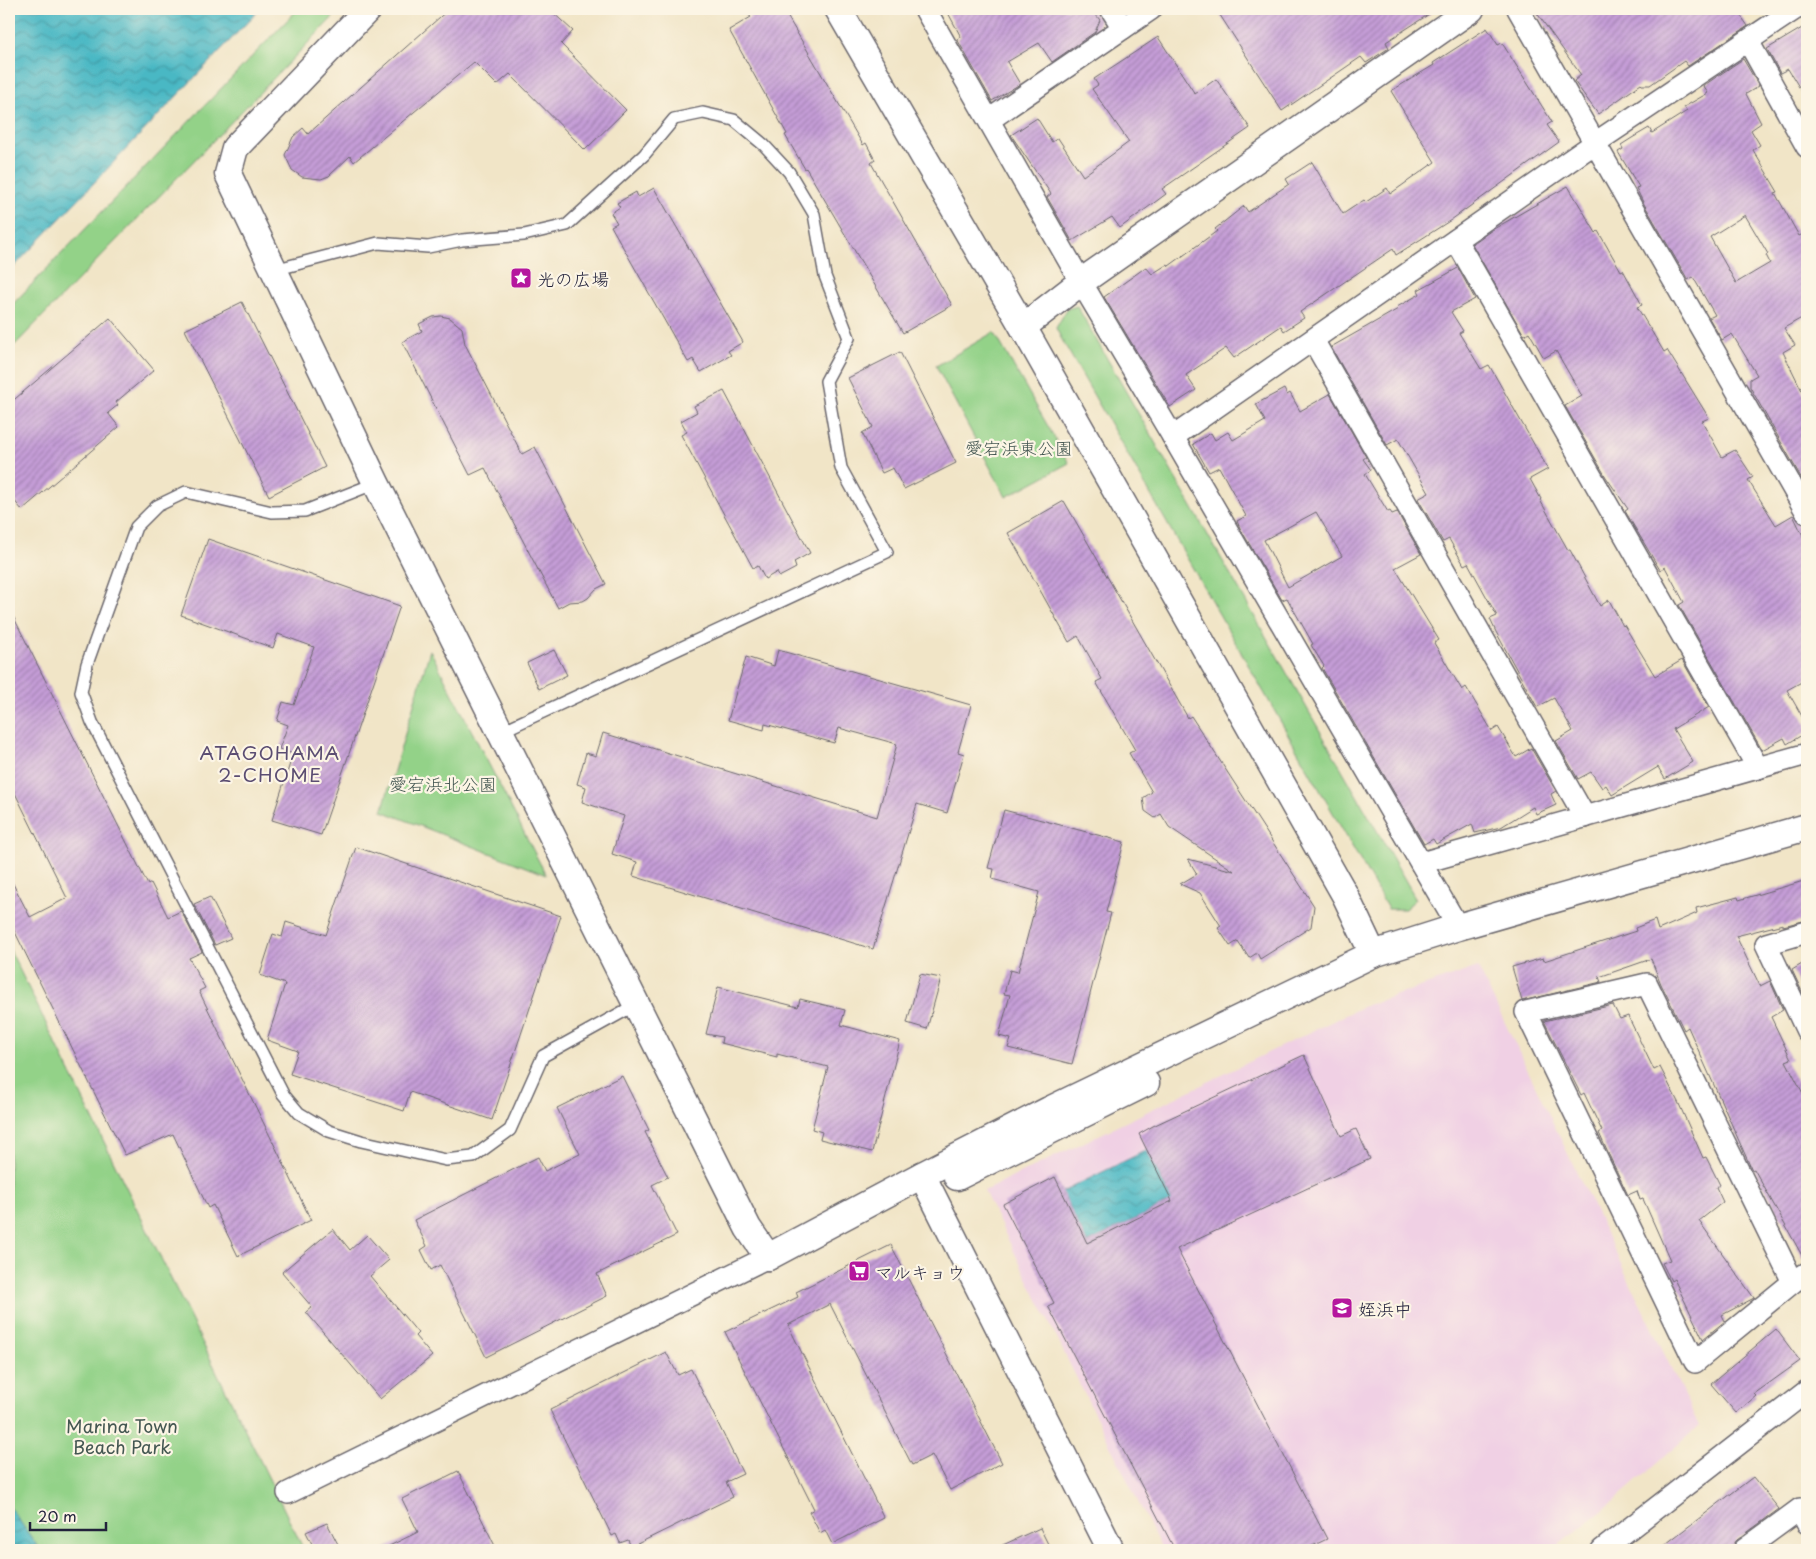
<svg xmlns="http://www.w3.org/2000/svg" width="1816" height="1559" font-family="'Playpen Sans','Klee One',sans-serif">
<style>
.built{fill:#f0d0e4}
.green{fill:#93d288;stroke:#5a7a62}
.water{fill:url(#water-waves);stroke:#366d80}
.building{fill:url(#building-hatch);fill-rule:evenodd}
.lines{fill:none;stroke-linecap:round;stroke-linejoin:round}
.service-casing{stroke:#6a666c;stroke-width:14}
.minor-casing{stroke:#6a666c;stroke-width:24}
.tertiary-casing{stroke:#6a666c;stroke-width:29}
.service{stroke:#fff;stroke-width:11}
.minor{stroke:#fff;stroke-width:21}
.tertiary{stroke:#fff;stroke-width:26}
.labels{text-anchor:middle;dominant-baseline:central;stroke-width:4.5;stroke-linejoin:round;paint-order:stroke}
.poi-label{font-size:18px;fill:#22223b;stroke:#fcf5e5;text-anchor:start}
.park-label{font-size:18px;fill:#445752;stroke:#fcf5e5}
.neighbourhood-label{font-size:19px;letter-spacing:1px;fill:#5b4d72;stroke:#fcf5e5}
</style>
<defs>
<pattern id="water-waves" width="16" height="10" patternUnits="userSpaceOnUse" patternTransform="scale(1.25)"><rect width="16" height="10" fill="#4ab8c4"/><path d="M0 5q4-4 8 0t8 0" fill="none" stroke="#3d95a0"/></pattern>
<pattern id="building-hatch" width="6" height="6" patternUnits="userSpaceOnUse" patternTransform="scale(1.25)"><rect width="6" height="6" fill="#c59dd7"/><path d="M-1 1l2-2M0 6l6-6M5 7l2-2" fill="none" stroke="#a080b0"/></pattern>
</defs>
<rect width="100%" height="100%" fill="#fcf5e5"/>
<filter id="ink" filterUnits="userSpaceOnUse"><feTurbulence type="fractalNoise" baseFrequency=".02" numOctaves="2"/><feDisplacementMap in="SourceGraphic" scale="10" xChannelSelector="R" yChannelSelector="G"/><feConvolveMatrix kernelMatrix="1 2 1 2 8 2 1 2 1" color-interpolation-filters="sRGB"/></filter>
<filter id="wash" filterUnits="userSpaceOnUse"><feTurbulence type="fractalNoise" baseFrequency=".0096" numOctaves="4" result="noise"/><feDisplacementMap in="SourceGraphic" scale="20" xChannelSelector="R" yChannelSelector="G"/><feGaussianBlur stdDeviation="1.12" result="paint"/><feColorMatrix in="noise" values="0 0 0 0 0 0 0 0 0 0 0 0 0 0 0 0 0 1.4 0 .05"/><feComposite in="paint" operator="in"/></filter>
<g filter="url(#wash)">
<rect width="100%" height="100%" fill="#f1e5c7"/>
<polygon class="built" points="1478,967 1699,1426 1605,1509 1552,1550 1162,1550 984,1191 1362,1007"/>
<g class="green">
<polygon points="298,9 341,9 9,351 9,308"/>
<polygon points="1077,306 1416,899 1405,909 1388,909 1061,338 1056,328 1067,309"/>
<polygon points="994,332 1069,463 1006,497 936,366"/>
<polygon points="430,650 546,875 382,811"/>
<polygon points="9,948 304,1550 40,1550 9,1506"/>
</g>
<g class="water">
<polygon points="9,9 260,9 9,272"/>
<polygon points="1147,1150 1172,1201 1087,1243 1062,1192"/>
<polygon points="9,1506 40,1550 9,1550"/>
</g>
<g id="blocks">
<g class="building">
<polygon points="449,9 549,9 573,31 561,44 626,110 585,150 510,74 497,85 474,62 354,162 350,156 329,176 321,179 302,177 292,170 285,155 293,137 303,128 308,134"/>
<polygon points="741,9 783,9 863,145 866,143 875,160 871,163 952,305 903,333 806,168 805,169 785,135 787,134 729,30 751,17"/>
<polygon points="946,9 1091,9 1100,20 1095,32 1052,62 1039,43 1007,62 1020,84 992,101 957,39 961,37"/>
<polygon points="1216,9 1437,9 1386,42 1389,48 1366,63 1361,57 1282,111"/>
<polygon points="1534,9 1736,9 1748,26 1688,66 1684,61 1650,85 1642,85 1641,84 1598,114 1574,81 1581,75"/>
<polygon points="1807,25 1807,100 1788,69 1780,73 1767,49"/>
<polygon points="1487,28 1498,45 1502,43 1552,122 1547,125 1559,142 1451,220 1396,255 1393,249 1300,312 1304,318 1284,331 1281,326 1234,358 1226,348 1186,375 1196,390 1170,407 1104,297 1146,267 1152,274 1168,264 1169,266 1217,231 1215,229 1244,206 1248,212 1289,184 1286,179 1312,162 1343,214 1364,200 1366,202 1387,188 1390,194 1435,162 1391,91 1434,65 1433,63"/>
<polygon points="1158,37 1195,94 1216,79 1250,128 1162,189 1166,194 1120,228 1112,217 1072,241 1047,197 1051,194 1011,135 1037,118 1052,142 1058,138 1083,176 1129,142 1092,89 1098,85 1094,79"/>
<path d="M1743,59l16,27 -13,8 15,29 -10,7 9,15 -7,5 25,42 -3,1 24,43 8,-4v83l-23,13 11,17 -12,7 24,49v87l-57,-101v-8l7,-4 -25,-41 -10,6 -13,-22 6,-3 -22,-38 -5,3 -44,-76 -8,-16 3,-1 -21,-35 5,-3 -2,-4 11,-7 17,-10 3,5 35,-22 -3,-4 24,-14 -5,-7zM1745,215l23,39 -2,1 4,8 -34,20 -26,-46z"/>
<polygon points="1568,186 1596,233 1598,231 1621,271 1623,270 1642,305 1637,307 1664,352 1667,350 1709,418 1702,421 1722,457 1735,450 1753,477 1748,480 1776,525 1793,515 1807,544 1807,679 1787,690 1807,725 1807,732 1787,744 1784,738 1762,750 1679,605 1684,602 1665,567 1660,570 1625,511 1628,509 1606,477 1565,406 1582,396 1556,351 1544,358 1529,332 1524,335 1472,244 1492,230"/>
<polygon points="654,188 743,342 728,351 731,355 701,372 693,359 688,362 611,226 617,223 611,213 620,207 617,203 636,192 638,197"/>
<polygon points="1458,268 1475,299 1451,312 1463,331 1459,333 1481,369 1489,365 1548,469 1530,479 1541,499 1540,500 1568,550 1570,550 1600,606 1609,600 1623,626 1624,625 1655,676 1682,660 1709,707 1673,729 1693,762 1665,779 1658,767 1612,795 1606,785 1602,788 1591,772 1578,779 1556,741 1573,731 1554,698 1537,707 1496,632 1490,619 1497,616 1468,563 1464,565 1449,539 1443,542 1418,499 1429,493 1398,439 1387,445 1331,347 1398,309 1397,307 1420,294 1418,290"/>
<polygon points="242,302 325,467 269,496 185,330"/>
<polygon points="441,316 450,318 462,328 465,344 522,454 535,447 606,584 596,589 588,598 583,601 569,602 558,608 485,468 470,475 402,342 422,331 419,324 433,317"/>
<polygon points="110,318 154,370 116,402 118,405 108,413 119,427 22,510 9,494 9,404"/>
<polygon points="900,352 956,463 904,489 893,468 882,473 862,433 873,427 848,378"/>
<path d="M1284,389l3,6 3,-2 10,18 30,-17 36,63 -3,2 8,11 -6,4 23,38 2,-1 2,3 5,-2 24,42 -26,14 44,72 -5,3 28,47 4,-3 26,44 6,-4 18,30 15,-9 25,43 -5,3 5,11 -20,9 -3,-7 -32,20 -26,6 -3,-9 -36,20 -3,-5 -9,5 -102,-176 2,-2 -13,-21 2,-1 -26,-46 -5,2 -42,-72 -3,-7 9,-5 -27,-49 -10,5 -16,-28 18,-11 4,7 13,-8 5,8 32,-19 -9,-17zM1316,512l26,44 -54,31 -24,-47z"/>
<polygon points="724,391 810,553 794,562 796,568 779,577 777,572 765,579 758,566 753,568 681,435 687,432 681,421 697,412 694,406"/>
<polygon points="1064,501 1188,718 1191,716 1314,906 1311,927 1260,959 1257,953 1249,958 1238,941 1230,946 1218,928 1221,926 1200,893 1180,884 1197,874 1188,859 1234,871 1169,827 1161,814 1155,818 1145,811 1143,798 1152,792 1129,753 1135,750 1096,682 1102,679 1078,636 1069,642 1008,533"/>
<polygon points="208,539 400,606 321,835 272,820 293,754 279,749 288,725 277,721 283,702 294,705 314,647 278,634 273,648 181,615"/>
<polygon points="9,608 148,885 151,883 168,917 181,911 202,952 189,958 205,988 199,991 311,1220 238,1256 213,1205 208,1208 173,1134 125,1155 9,920 9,876 30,917 67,898 9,781"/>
<polygon points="554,650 567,675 539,689 527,663"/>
<polygon points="778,650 971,705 958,752 964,754 947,813 917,804 873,949 633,876 637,862 612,854 624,816 582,802 586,787 577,784 586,753 596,756 603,733 877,817 897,744 839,728 834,743 765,724 764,730 728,720 746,657 774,666"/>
<polygon points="1004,810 1124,842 1106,912 1111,913 1072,1064 1008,1048 1011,1039 999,1036 1010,995 1004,994 1010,970 1018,972 1039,892 992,879 994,869 988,868"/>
<polygon points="356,847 561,916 492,1120 410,1092 404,1111 290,1074 298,1051 267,1040 285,984 260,975 273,934 282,937 286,922 326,935"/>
<polygon points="1807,880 1807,920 1783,926 1783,924 1736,936 1760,986 1770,981 1783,1010 1771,1017 1791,1059 1786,1061 1807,1101 1807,1261 1805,1261 1754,1169 1752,1170 1688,1027 1684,1030 1661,984 1651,959 1599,977 1601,982 1522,1001 1512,967 1543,958 1544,961 1636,931 1635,928 1655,920 1658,930 1697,913 1696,908 1738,897 1739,900"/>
<polygon points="210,897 231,938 215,945 194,904"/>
<polygon points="1807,961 1807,997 1805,998 1792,970"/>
<polygon points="920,974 941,978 927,1029 907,1023"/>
<polygon points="718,987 798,1007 800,999 845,1010 841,1025 900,1041 872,1152 820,1139 822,1132 812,1129 828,1067 777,1054 777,1057 721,1043 722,1037 706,1034"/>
<polygon points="1613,1005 1620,1019 1628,1016 1654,1070 1660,1067 1679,1104 1703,1158 1706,1157 1720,1185 1716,1187 1723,1202 1699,1221 1754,1298 1722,1315 1725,1321 1703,1339 1674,1279 1671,1281 1662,1263 1670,1260 1643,1199 1640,1200 1637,1191 1628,1195 1608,1153 1599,1133 1602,1131 1584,1093 1581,1095 1544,1021"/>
<polygon points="1304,1055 1341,1136 1356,1129 1370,1159 1177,1249 1327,1539 1304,1550 1175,1550 1048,1306 1054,1303 1003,1204 1055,1177 1087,1243 1172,1201 1139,1134 1153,1126"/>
<polygon points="622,1076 649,1130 645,1132 668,1177 652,1185 677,1235 597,1274 607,1296 486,1357 440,1265 431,1270 421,1250 427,1246 414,1220 538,1157 545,1171 580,1154 557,1108"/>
<polygon points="333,1229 350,1250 367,1235 389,1260 370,1276 418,1333 415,1336 432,1356 380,1399 306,1312 312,1307 282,1272"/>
<polygon points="891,1245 1002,1463 950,1490 932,1455 912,1465 830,1304 788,1325 884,1518 832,1544 825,1530 820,1533 809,1512 814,1509 725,1332 798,1297 796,1292"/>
<polygon points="1776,1329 1800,1361 1754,1394 1756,1396 1736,1413 1711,1384"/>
<polygon points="666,1352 678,1375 691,1369 743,1474 726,1482 733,1497 631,1547 628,1540 620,1543 616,1534 612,1536 550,1410"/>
<polygon points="458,1471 497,1550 381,1550 418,1532 402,1499"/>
<polygon points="1753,1477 1779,1509 1737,1540 1732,1548 1729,1550 1658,1550"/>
<polygon points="327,1523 341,1550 315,1550 306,1532"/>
<polygon points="1040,1528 1051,1550 992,1550"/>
</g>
</g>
</g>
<g filter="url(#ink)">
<use href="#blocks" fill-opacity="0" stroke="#6a666c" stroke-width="1"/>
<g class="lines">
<g class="service-casing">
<g id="service">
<polyline points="274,270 378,243 428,247 462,240 524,235 567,225 644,155 674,119 703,113 734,120 764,145 789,172 814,214 825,276 849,338 826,381 841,468 887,552 500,732"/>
<polyline points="376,483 305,511 272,512 186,492 157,506 136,527 87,664 81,692 92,722 283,1094 299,1113 329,1131 361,1141 446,1160 473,1157 510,1130 543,1056 637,1004"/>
</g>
</g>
<g class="minor-casing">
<g id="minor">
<polyline points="925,9 1081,282 1173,437 1458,927"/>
<polyline points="1111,9 1123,28"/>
<polyline points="1518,9 1807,513"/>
<polyline points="1748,41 1807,147"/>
<polyline points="989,120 1151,9"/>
<polyline points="1456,240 1758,768"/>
<polyline points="1313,340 1585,817"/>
<polyline points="1173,437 1595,143 1795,9"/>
<polyline points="1421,863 1807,754"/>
<polyline points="1807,932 1766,944 1807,1031"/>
<polyline points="1793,1282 1647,984 1526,1012 1695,1362 1793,1282 1807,1273"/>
<polyline points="288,1493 768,1257"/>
<polyline points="1602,1550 1807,1391"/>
<polyline points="1744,1550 1800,1509 1807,1523"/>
</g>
</g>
<g class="tertiary-casing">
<g id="tertiary">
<polyline points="368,9 235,148 228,174 376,483 748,1228 768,1257"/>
<polyline points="838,9 1023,327 1345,895 1373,954"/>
<polyline points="1023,327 1081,282 1471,9"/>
<polyline points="922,1175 1111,1550"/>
<polyline points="957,1177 1146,1083"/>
<polyline points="768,1257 922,1175 1049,1110 1373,954 1458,927 1807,827"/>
</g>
</g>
<use href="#service" class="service"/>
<use href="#minor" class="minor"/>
<use href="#tertiary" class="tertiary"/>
</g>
</g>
<defs>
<g id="sight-square" transform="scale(1.125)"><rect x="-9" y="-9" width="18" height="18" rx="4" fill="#b5179e" stroke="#fcf5e5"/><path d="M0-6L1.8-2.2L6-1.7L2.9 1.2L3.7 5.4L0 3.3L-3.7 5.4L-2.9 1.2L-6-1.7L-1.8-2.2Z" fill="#fff"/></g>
<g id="supermarket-square" transform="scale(1.125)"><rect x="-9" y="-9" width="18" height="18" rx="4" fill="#b5179e" stroke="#fcf5e5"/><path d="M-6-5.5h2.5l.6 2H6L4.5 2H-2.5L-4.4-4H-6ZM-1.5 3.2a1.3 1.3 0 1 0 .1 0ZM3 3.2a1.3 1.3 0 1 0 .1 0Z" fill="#fff"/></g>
<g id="school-square" transform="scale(1.125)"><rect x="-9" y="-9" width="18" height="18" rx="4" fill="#b5179e" stroke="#fcf5e5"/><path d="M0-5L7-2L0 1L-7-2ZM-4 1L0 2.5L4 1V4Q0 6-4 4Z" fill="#fff"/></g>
</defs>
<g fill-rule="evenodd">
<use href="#sight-square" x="521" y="278"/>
<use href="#supermarket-square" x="859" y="1271"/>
<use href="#school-square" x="1342" y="1308"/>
</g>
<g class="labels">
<g class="poi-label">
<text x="537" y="278">光の広場</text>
<text x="875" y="1271">マルキョウ</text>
<text x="1358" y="1308">姪浜中</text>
</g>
<g class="park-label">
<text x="1019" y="447">愛宕浜東公園</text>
<text x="443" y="783">愛宕浜北公園</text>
<text x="122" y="1425">Marina Town<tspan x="122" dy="21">Beach Park</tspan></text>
</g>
<g class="neighbourhood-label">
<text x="270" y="752">ATAGOHAMA<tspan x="270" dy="22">2-CHOME</tspan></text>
</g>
</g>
<rect width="1816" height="1559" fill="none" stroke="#fcf5e5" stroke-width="30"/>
<path d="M30 1522v8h76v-8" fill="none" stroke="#22223b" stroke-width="2.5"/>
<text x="38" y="1522" font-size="15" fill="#22223b" stroke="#fcf5e5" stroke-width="4" paint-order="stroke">20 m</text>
</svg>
